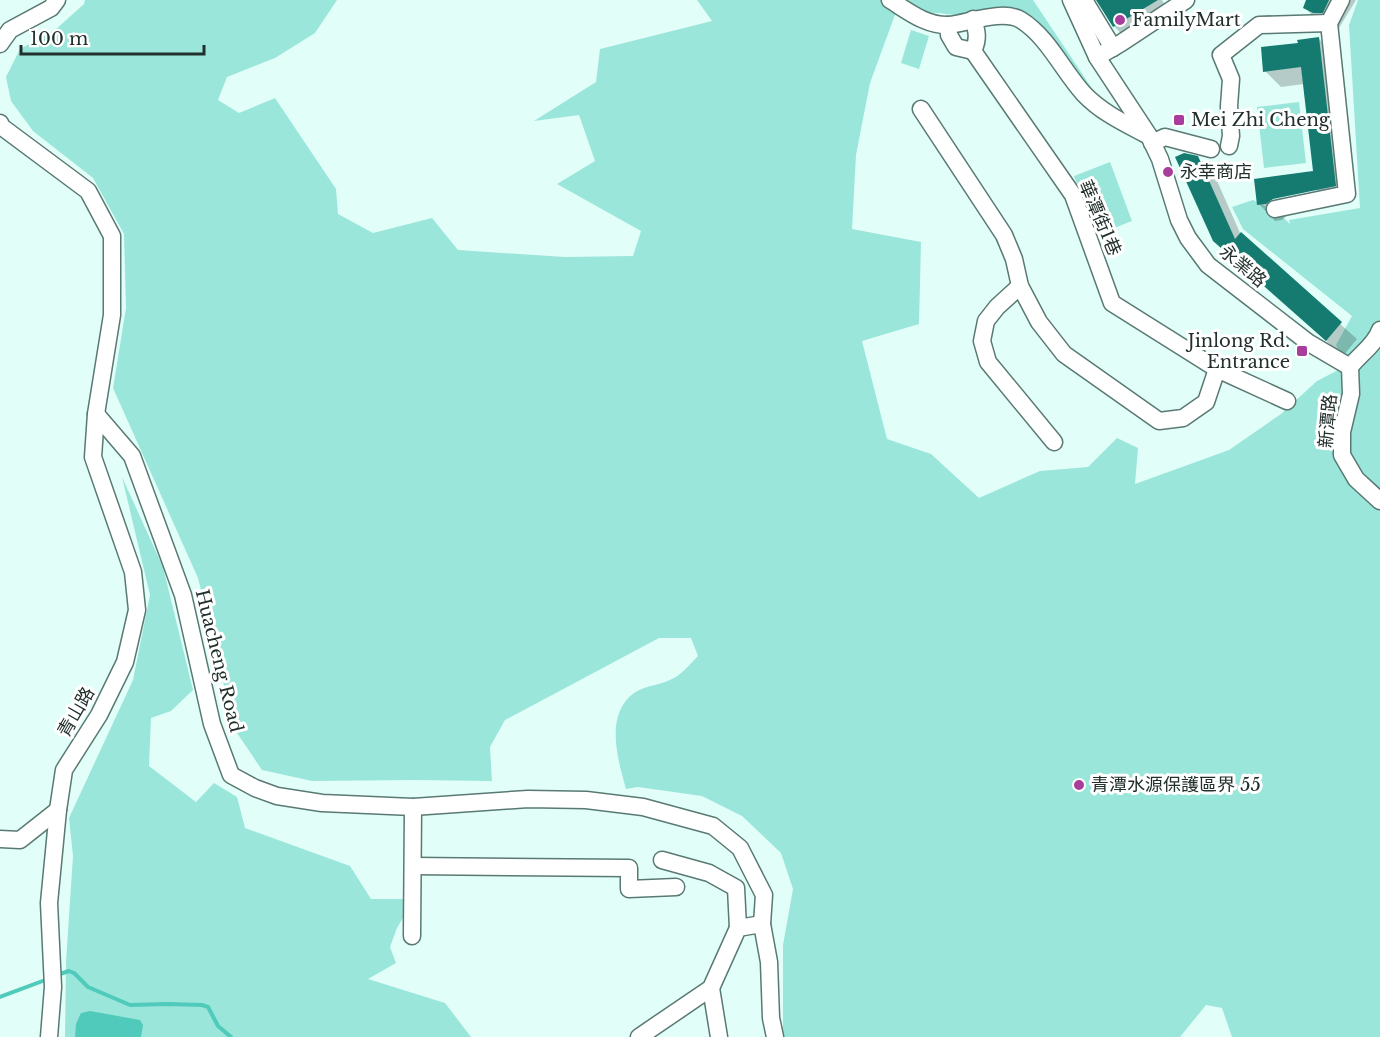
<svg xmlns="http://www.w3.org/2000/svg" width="1380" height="1037" font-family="'Libre Baskerville','Noto Sans TC',serif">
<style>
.green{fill:#9be6da}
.water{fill:#50caba}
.shadow{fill:#0003;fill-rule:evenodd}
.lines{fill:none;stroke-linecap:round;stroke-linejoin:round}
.stream{stroke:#50caba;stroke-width:4}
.building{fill:#157b70}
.minor-casing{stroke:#597973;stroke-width:19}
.minor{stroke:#fff;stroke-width:16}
.poi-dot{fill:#a93d9c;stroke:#fff;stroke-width:2}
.labels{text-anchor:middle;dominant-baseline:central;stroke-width:6;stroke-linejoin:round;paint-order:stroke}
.poi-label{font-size:18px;fill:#22302d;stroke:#fff;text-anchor:start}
.street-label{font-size:18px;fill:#22302d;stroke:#fff}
</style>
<rect width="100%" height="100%" fill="#e2fef9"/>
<g class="green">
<path d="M85,0h252l-22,33 -40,25 -48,19 -9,23 21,13 36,-15 61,91 2,25 35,19 59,-15 26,32 107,7 68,-1 8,-25 -84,-47 38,-23 -16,-46 -45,6 62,-39 4,-33 112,-28 -15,-21h336l64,96 -30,-11 -47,-61 -81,-11 -43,-1 -26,71 -14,72 -4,74 69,13 -2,82 -57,17 25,98 44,15 48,44 61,-27 48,-4 29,-29 21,10 -3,36 94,-34 52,-36 36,-33 52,-27 -26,6 -7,-15 16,-29 -109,-87 -11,-22 21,-7 26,13 11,11 -1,-4 71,-12 -11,-183 9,-25h22v1037h-148l-10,-29 -16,-3 -26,32h-397v-92l10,-56 -12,-36 -39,-37 -40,-20 -64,-9 -12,2c-8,-29 -22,-74 8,-96 12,-8 28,-8 40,-15 9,-5 17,-15 24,-22l-7,-18h-32l-154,82 -15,27 2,34 -79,-1 -101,1 -50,-11 -27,-40 -37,-152 -85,-190 13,-80 -2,-74 -31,-56 -60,-47 -22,-30 -5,-24 14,-28 35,-19 29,-26z"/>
<polygon points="911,30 929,36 919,69 901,63"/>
<polygon points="1299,102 1306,163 1264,168 1257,107"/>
<polygon points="1110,162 1132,221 1096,235 1074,176"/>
<polygon points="122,477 163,567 193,690 171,711 151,718 149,766 196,802 214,783 237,797 245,828 350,866 371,899 414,899 397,928 390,947 396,963 368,979 445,1003 471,1037 65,1037 66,962 73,856 69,818 133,680 150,595"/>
</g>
<polygon class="water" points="90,1011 140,1020 143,1025 141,1037 75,1037 76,1024 81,1013"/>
<g class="shadow">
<polygon points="1098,0 1162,0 1172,17 1130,43 1114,26"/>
<polygon points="1308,0 1356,0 1339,28 1330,28 1321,24 1305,8"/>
<path d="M1319,39l16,16 16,146 -62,13 -7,6 -7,1 -16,-17 -3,-24 59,-7 -11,-89 -23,3 -16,-16 -3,-23 37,-4v-3zM1312,189l7,2 -53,11 -1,-3z"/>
<polygon points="1197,158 1214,174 1241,235 1357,339 1343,356 1214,240"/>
</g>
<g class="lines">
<g class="stream">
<polyline points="57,975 69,971 74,973 88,987 130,1005 167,1004 202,1005 208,1007 218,1026 231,1037"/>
<polyline points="0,997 48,979"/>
</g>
</g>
<g class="building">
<polygon points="1096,0 1158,0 1113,27"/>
<polygon points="1306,0 1329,0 1323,13 1313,13 1303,8"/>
<polygon points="1319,37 1336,186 1273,199 1266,204 1257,205 1254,179 1313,171 1301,67 1263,72 1261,47 1298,43 1297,40"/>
<polygon points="1184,153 1198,156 1235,239 1241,232 1342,322 1326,341 1213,241 1175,157"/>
</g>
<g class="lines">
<g class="minor-casing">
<g id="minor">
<path d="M890,0c18,11 36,26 59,25 19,-2 54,-16 72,-5 27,17 42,51 63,74 17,18 40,29 61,40"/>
<polyline points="1071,0 1097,57 1149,136 1160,159 1179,220 1188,238 1208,265 1309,343 1350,367"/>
<polyline points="1084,0 1113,48"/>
<path d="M973,19c4,12 6,20 0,32"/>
<polyline points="948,25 949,35 956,47 973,51"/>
<polyline points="0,44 10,30 51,8 57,0"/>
<polyline points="973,51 1073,195 1112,303 1217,369 1287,401"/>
<polyline points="1097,57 1121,43 1186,0"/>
<polyline points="921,109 1004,235 1014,259 1020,286 1039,322 1064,354 1159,421 1183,418 1206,402 1217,369"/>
<polyline points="0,123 2,127 88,191 112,236 112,315 96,414 93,457 133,572 137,610 125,662 99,715 64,770 58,810 49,903 53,987 49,1037"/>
<polyline points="1152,143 1165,137 1211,149"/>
<polyline points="1229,146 1231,136 1229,106 1231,79 1221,55 1259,25 1329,23"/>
<polyline points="1275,209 1347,194 1329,23 1341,0"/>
<polyline points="1020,286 997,307 986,321 982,341 988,362 1054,442"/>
<polyline points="1350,367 1351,394 1342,432 1342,455 1356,479 1380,501"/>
<path d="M1350,367c10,-13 25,-22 30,-37"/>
<polyline points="96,414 132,456 183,595 212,724 231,775 255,788 277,796 322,803 413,807 528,799 586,800 643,807 713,826 740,848 764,895 762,924 769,962 771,1018 775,1037"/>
<polyline points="0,839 20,840 58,810"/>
<polyline points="662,860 709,873 736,888 738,928"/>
<polyline points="413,866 629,868 629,889 676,887"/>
<polyline points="412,936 413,807"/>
<polyline points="711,988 719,1037"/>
<polyline points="639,1037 711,988 738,928 762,924"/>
</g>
</g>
<use href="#minor" class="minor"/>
</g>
<g class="poi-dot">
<circle cx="1120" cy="20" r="6"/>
<rect x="1173" y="114" width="12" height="12" rx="3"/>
<circle cx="1168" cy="172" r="6"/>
<rect x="1296" y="345" width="12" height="12" rx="3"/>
<circle cx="1079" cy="785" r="6"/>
</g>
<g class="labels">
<g class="poi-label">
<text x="1132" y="20">FamilyMart</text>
<text x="1191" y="120">Mei Zhi Cheng</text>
<text x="1180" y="172">永幸商店</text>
<text x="1290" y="341" text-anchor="end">Jinlong Rd.<tspan x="1290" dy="21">Entrance</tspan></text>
<text x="1091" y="785">青潭水源保護區界 55</text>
</g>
<g class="street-label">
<text transform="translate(1100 218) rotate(67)">華潭街1巷</text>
<text transform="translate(1243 266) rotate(40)">永業路</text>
<text transform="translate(1328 421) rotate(-85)">新潭路</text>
<text transform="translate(219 661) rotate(76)">Huacheng Road</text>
<text transform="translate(76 712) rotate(-60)">青山路</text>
</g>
</g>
<path d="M21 45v9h183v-9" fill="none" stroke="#22302d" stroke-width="3"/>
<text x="30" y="45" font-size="18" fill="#22302d" stroke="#ffffff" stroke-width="4.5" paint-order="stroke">100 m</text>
</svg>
